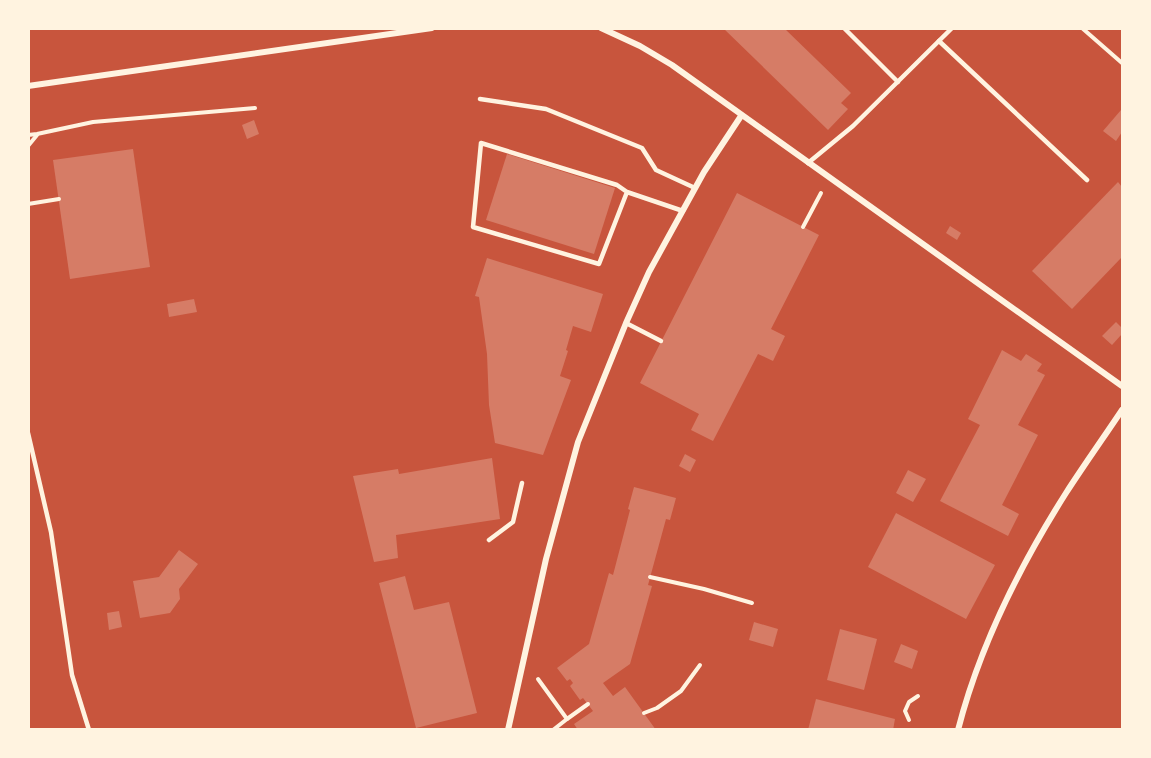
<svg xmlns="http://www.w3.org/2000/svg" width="1151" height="758" font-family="'Open Sans',sans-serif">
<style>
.building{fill:#d67c66}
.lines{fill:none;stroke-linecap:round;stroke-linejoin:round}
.path{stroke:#fff3e0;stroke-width:4}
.service{stroke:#fff3e0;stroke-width:4.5}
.minor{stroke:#fff3e0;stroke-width:6}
</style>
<rect width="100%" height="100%" fill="#c8553d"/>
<g class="building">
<polygon points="723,28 784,28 851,93 841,103 848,109 828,130"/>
<polygon points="1121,110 1122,112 1122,132 1116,141 1103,131"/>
<polygon points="254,120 259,134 247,139 242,125"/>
<polygon points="133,149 150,267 70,279 53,160"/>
<polygon points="507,154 615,188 594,254 486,220"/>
<polygon points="1118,182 1122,187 1122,257 1072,309 1032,271"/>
<polygon points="737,193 819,235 771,329 785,336 773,361 758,354 713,441 691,430 699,414 640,383"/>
<polygon points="950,226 961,233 957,240 946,233"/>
<polygon points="487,258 603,294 591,332 573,326 566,350 568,351 560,376 571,380 543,455 495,443 489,405 487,354 479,297 475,296"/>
<polygon points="194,299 197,312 169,317 167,304"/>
<polygon points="1116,322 1122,328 1122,334 1112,345 1102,336"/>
<polygon points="1002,350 1021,361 1026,354 1042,364 1037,371 1045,375 1018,425 1038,435 1002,505 1019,514 1008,536 940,501 980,425 968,419"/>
<polygon points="685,454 696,460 690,472 679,466"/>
<polygon points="492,458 500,519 396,535 398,558 374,562 353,476 398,469 399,474"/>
<polygon points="908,470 926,479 913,502 896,493"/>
<polygon points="634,487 676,498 670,520 666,519 648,585 652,586 630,664 603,683 613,696 625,687 656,730 578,730 574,724 593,711 583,698 580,700 570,686 573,683 570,679 567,681 557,668 589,644 609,573 613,575 630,510 628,509"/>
<polygon points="896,513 995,565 966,619 868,567"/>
<polygon points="179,550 198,564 179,589 180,599 170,613 140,618 133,581 159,577"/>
<polygon points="405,576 414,610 449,602 477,713 416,728 379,583"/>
<polygon points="119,611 122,627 109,630 107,613"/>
<polygon points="754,622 778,629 773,647 749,640"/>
<polygon points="840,629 877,639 864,690 827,680"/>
<polygon points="901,644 918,651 912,669 894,662"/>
<polygon points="816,699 895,719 893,730 808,730"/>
</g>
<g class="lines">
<g class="path">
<polyline points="1082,28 1122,63"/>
<polyline points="28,135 37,134 93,122 255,108"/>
<polyline points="28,146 37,135"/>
<polyline points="28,204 59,199"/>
<polyline points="803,227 821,193"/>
<polyline points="650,577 704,589 752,603"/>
<polyline points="538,679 567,719 553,730"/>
<polyline points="644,713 657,708 681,691 700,665"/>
<polyline points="567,719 588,704"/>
<polyline points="909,720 905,711 909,702 918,696"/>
</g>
<g class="service">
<polyline points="844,28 898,82"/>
<polyline points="939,41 1087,180"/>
<polyline points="480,99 546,109 642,148 656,170 695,188"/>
<polyline points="808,163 853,126 952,28"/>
<polyline points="627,192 617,185 481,143 473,227 599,264 627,192 683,211"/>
<polyline points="626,323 661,341"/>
<polyline points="28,433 51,532 72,675 89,730"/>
<polyline points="489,540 513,522 522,483"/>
</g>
<g class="minor">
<polyline points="601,28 640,46 672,65 1122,386"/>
<polyline points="28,86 432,28"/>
<polyline points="508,730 546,559 578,442 626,323 649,272 704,172 741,116"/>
<path d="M958,730c21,-82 63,-166 108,-237 18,-28 38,-56 56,-83"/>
</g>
</g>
<rect width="1151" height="758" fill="none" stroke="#fff3e0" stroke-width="60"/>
</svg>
